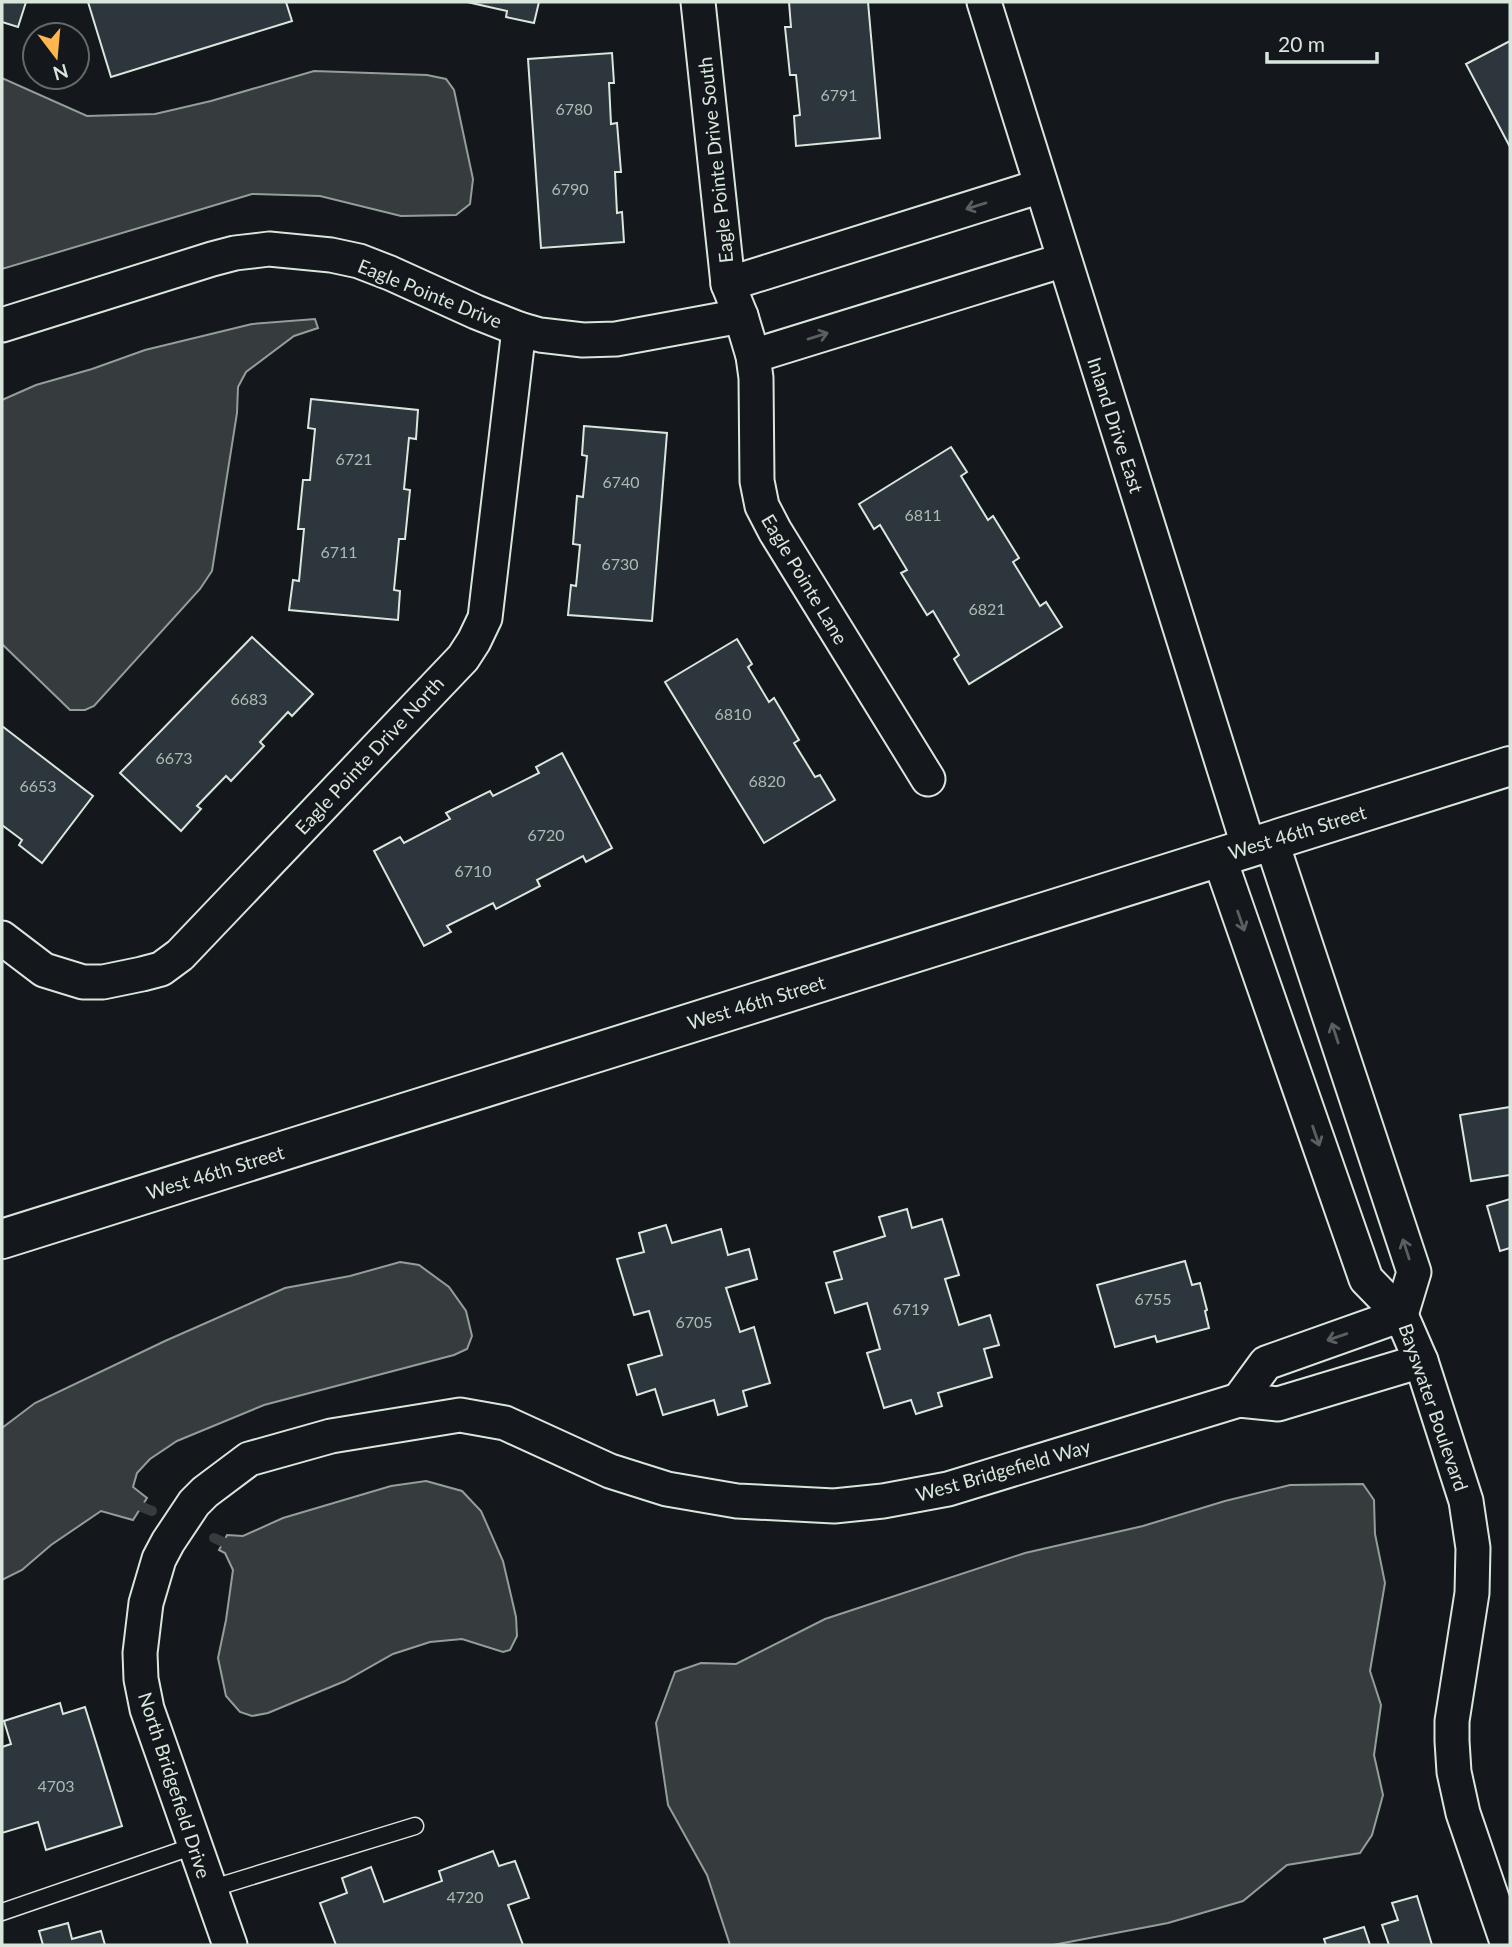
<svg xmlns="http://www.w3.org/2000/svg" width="1512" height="1947" font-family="Lato,sans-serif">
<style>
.water{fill:#363b3e;stroke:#939e99;stroke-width:2}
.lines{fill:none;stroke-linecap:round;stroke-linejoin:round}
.stream{stroke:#363b3e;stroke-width:10}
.building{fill:#2c363c;stroke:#d8e6dc;stroke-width:2}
.service-casing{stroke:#d8e6dc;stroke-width:19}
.minor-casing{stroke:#d8e6dc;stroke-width:37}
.tertiary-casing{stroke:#d8e6dc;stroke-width:42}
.service{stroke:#14181c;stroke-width:16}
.minor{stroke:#14181c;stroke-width:33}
.tertiary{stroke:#14181c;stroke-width:38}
.oneway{stroke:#59605f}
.labels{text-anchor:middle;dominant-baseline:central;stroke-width:5;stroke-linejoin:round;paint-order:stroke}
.number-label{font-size:16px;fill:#adbab4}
.street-label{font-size:19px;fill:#d8e6dc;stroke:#14181c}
</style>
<rect width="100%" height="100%" fill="#14181c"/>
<g class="water">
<polygon points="314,71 427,75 446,79 454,90 473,179 470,204 456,215 401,216 320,196 252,194 2,269 2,78 87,116 155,114 211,101"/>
<polygon points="315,319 318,328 294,336 246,372 238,387 237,413 212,571 200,589 94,706 85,710 70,710 2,644 2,400 36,385 92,369 145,350 252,324"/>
<polygon points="400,1262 419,1265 449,1287 466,1311 472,1336 467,1349 454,1355 264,1405 177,1441 150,1459 137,1473 133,1487 147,1498 133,1520 101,1511 51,1545 22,1570 2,1580 2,1428 35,1403 165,1341 285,1288 350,1276"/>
<polygon points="426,1481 462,1491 481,1511 503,1561 516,1617 517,1636 510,1650 503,1652 462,1639 430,1642 393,1654 345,1681 268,1713 252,1716 240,1712 226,1696 218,1658 226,1620 233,1570 225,1553 219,1550 227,1535 243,1536 283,1518 391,1486"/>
<polygon points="1363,1484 1374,1500 1375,1534 1385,1583 1370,1671 1381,1705 1374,1755 1383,1795 1372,1835 1360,1853 1287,1865 1243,1901 1168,1923 1053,1945 730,1945 707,1875 668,1805 656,1723 675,1672 701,1663 736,1664 825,1619 1025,1553 1143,1526 1225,1501 1290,1485"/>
</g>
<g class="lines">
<g class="stream">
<polyline points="142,1507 152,1511"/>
<polyline points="214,1538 223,1542"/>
</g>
</g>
<g class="building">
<polygon points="2,2 26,2 18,27 2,22"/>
<polygon points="88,2 286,2 292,21 111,77"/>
<polygon points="467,2 539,2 534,23 506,17 507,11"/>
<polygon points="789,2 868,2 880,138 796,146 794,116 800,115 796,75 790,75 785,27 791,27"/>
<polygon points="1510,41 1510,147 1466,64"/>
<polygon points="612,53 614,83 609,83 611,124 617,123 621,172 615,172 617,213 622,212 624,242 541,248 528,59"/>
<polygon points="311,399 418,410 416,439 409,438 404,489 410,490 405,539 399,539 394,590 400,591 398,620 289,610 293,580 299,581 304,529 298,529 303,480 310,480 315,429 308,428"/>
<polygon points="584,426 667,433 652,621 568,615 571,585 576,586 580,545 573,544 577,496 583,497 587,456 582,455"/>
<polygon points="951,447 967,472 961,476 988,520 993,516 1019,558 1013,562 1040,606 1046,602 1062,627 969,684 954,659 959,655 933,611 927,615 901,573 907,570 880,525 874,529 859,504"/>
<polygon points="252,637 313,694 292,716 288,712 260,742 264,746 231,781 226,776 197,806 201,809 181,831 120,773"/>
<polygon points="737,639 752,664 748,667 769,702 774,698 799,740 794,743 815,777 820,775 835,800 764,843 665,682"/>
<polygon points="2,726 93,796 42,863 19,845 22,840 2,825"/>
<polygon points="562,753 612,848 586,862 583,856 537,880 540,886 496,909 493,903 447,926 451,932 424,946 374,851 400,837 404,843 450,819 446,813 490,791 493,796 539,773 536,767"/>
<polygon points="1510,1107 1510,1175 1471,1181 1460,1115"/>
<polygon points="1510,1199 1510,1248 1500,1251 1487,1206"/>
<polygon points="907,1209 912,1228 942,1219 959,1275 945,1279 959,1325 990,1315 999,1345 984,1349 992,1377 938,1393 942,1406 916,1414 911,1400 884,1408 867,1353 880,1349 867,1303 835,1313 826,1283 842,1279 834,1252 885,1236 879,1217"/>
<polygon points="666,1225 672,1243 721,1229 728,1255 749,1249 757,1279 726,1288 740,1332 754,1327 770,1383 743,1391 747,1406 718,1415 714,1400 663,1415 655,1389 637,1395 628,1365 662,1355 649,1311 634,1315 617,1259 644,1252 639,1233"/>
<polygon points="1185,1261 1192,1285 1200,1283 1207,1310 1205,1311 1209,1328 1157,1342 1155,1336 1115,1347 1097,1285"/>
<polygon points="60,1703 63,1714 85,1707 122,1826 46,1850 38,1822 2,1833 2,1747 11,1744 4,1721"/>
<polygon points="493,1851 499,1866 515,1861 529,1898 508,1905 523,1945 336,1945 320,1903 347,1893 342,1878 371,1867 384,1902 442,1881 439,1871"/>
<polygon points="1417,1896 1432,1945 1389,1945 1382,1925 1398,1920 1392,1903"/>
<polygon points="68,1923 72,1939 101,1931 105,1945 43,1945 39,1931"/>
<polygon points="1364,1927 1370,1945 1326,1945 1324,1939"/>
</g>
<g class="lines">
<g class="service-casing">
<g id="service">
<polyline points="210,1889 415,1826"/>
<polyline points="2,1912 194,1846"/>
</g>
</g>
<g class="minor-casing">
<g id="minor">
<polyline points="698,2 728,284 741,316 753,356 756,378 757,481 762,506 775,531 928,779"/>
<polyline points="984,2 1249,848"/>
<polyline points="728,284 1041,186"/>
<polyline points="2,325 212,259 235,253 269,249 331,255 359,261 390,273 476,312 519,329 540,335 583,340 616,339 741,316"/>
<polyline points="753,356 1064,260"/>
<polyline points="1271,840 1414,1272 1401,1315"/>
<polyline points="1219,857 1366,1279 1401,1315 1421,1361 1466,1501 1473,1548 1472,1593 1452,1721 1452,1741 1454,1772 1463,1813 1508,1945"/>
<polyline points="2,938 44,970 83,982 103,982 142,974 161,969 180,955 463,658 474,641 485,618 519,329"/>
<polyline points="1239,1400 1266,1363 1401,1315"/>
<polyline points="230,1945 147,1709 141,1679 140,1653 146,1603 159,1559 168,1542 194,1503 205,1492 249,1459 331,1436 460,1415 505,1423 610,1471 667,1489 737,1501 834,1506 883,1501 948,1489 1239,1400 1278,1404 1421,1361"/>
</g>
</g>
<g class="tertiary-casing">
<polyline id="tertiary" points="2,1239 1510,766"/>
</g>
<use href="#service" class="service"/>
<use href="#minor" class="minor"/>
<use href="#tertiary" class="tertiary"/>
</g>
<defs><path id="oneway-shaft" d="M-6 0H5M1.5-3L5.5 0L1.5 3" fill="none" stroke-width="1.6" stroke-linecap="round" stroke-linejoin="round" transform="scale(1.75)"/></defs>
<g class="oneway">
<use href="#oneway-shaft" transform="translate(976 206) rotate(163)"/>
<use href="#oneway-shaft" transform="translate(818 336) rotate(-17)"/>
<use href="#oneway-shaft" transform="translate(1241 921) rotate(71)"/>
<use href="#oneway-shaft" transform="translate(1335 1033) rotate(-108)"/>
<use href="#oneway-shaft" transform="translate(1316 1136) rotate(71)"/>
<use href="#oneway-shaft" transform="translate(1406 1249) rotate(-108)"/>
<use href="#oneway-shaft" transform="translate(1337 1337) rotate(161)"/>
</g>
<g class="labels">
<g class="number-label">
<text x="839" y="94">6791</text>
<text x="574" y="108">6780</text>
<text x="570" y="188">6790</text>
<text x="354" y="458">6721</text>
<text x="621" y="481">6740</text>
<text x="923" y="514">6811</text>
<text x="339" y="551">6711</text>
<text x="620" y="563">6730</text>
<text x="987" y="608">6821</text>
<text x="249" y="698">6683</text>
<text x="733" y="713">6810</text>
<text x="174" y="757">6673</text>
<text x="767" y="780">6820</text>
<text x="38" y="785">6653</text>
<text x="546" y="834">6720</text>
<text x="473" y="870">6710</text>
<text x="1153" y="1298">6755</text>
<text x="911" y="1308">6719</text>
<text x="694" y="1321">6705</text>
<text x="56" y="1785">4703</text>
<text x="465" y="1896">4720</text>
</g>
<g class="street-label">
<text transform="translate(715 160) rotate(-96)">Eagle Pointe Drive South</text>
<text transform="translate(430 293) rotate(22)">Eagle Pointe Drive</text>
<text transform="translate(1116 425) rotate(72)">Inland Drive East</text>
<text transform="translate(805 579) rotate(59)">Eagle Pointe Lane</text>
<text transform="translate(369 755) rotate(-47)">Eagle Pointe Drive North</text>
<text transform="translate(1297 832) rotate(-17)">West 46th Street</text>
<text transform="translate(756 1002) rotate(-17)">West 46th Street</text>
<text transform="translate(215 1172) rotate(-17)">West 46th Street</text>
<text transform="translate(1434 1407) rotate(71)">Bayswater Boulevard</text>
<text transform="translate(1003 1470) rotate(-16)">West Bridgefield Way</text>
<text transform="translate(175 1785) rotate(72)">North Bridgefield Drive</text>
</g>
</g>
<rect width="1512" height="1947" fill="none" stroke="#d8e6dc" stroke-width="7"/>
<g transform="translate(56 56) rotate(164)"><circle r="33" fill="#14181c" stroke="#626a69" stroke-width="2"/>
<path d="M0-5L12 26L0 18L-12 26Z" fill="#ffb74d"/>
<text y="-10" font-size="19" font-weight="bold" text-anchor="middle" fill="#d8e6dc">N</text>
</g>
<path d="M1267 52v10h110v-10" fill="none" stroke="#d8e6dc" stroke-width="3.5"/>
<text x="1278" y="52" font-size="21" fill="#d8e6dc" stroke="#14181c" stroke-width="5" paint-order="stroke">20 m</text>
</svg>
